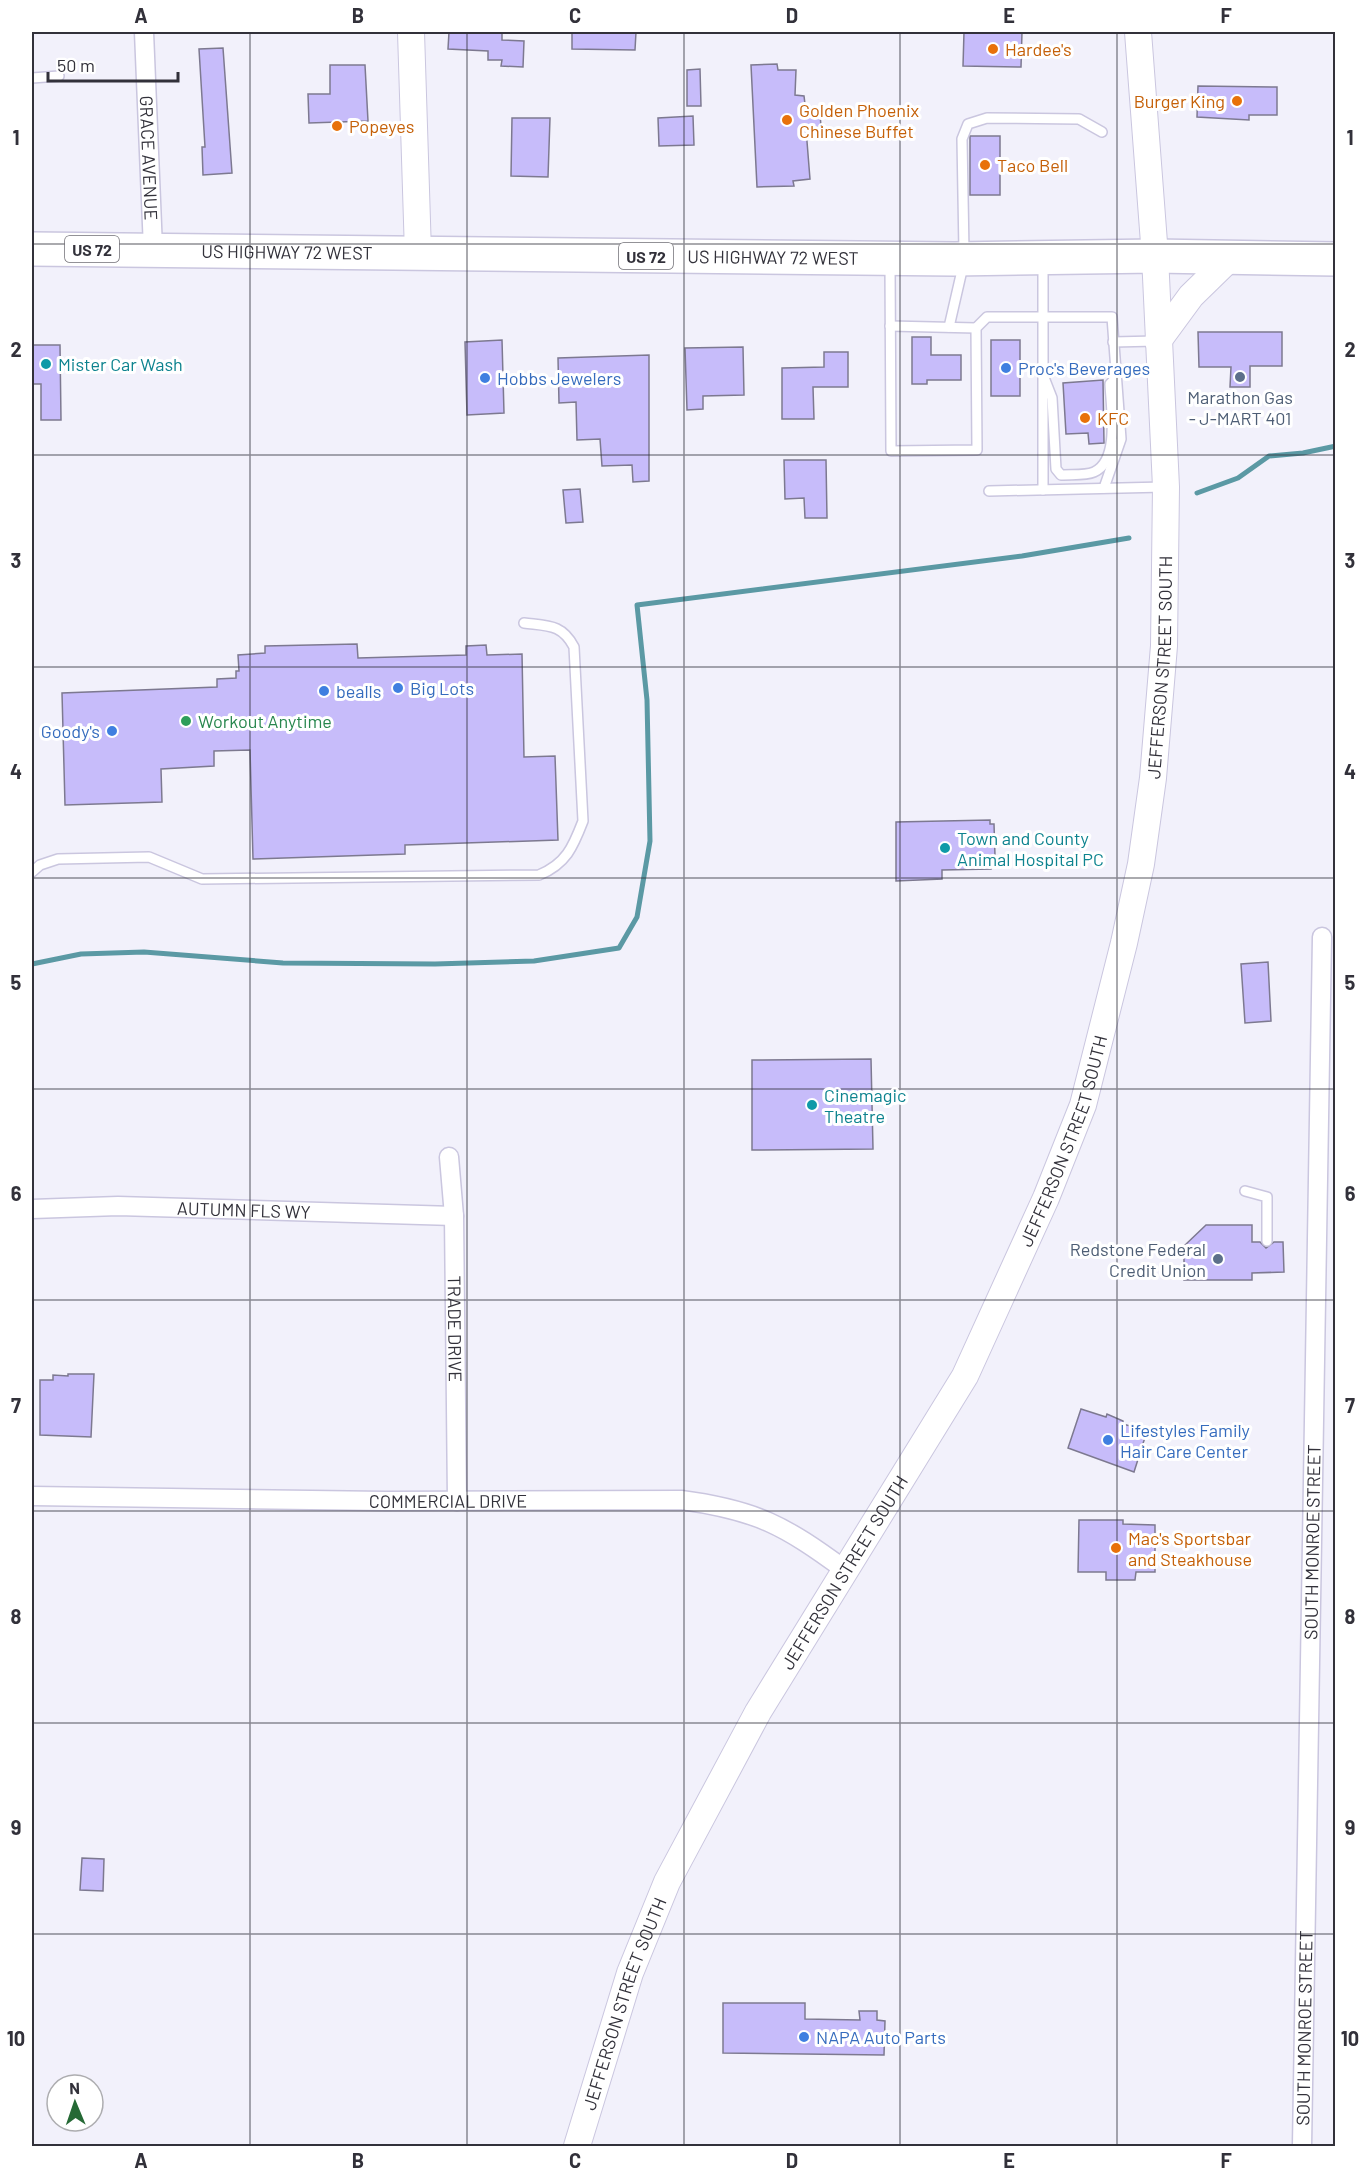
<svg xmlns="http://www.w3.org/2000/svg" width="1367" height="2178" font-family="Barlow,sans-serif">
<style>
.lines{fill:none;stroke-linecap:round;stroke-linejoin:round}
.stream{stroke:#5b99a4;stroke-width:5}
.building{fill:#c7bcfa;stroke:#7d7990;stroke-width:1.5}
.lane-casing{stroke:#cac6df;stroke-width:12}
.street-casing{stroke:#cac6df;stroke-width:21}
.secondary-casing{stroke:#cac6df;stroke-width:28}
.highway-casing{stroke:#cac6df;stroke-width:36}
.lane{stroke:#fff;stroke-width:9}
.street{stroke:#fff;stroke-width:18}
.secondary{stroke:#fff;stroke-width:26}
.highway{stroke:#fff;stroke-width:33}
.grid{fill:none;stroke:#32313a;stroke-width:1.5;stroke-opacity:0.55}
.food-dot{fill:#e8710a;stroke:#fff;stroke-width:2}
.culture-dot{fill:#0f9aa8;stroke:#fff;stroke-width:2}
.shop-dot{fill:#3f7fe0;stroke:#fff;stroke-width:2}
.service-dot{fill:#5c6f8a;stroke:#fff;stroke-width:2}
.leisure-dot{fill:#2e9e5b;stroke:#fff;stroke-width:2}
.labels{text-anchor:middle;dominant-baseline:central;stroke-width:6;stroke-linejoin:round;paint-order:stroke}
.shield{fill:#fff;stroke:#706f75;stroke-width:1.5}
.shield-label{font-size:16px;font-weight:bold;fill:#32313a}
.food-label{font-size:18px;fill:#c56008;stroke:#fff;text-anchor:start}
.street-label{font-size:18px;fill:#32313a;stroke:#fff}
.culture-label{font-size:18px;fill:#0d838f;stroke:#fff;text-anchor:start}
.shop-label{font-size:18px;fill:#366cbe;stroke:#fff;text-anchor:start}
.service-label{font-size:18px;fill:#4e5e75;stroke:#fff}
.leisure-label{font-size:18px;fill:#27864d;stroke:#fff;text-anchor:start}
.neatline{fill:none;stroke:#32313a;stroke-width:2}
.grid-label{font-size:20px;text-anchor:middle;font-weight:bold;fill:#32313a}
</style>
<rect width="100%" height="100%" fill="#f2f1fb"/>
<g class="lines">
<g class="stream">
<polyline points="1197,493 1238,478 1269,456 1303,453 1336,446"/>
<polyline points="32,964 81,954 144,952 283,963 435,964 534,961 619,948 637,917 650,841 647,700 637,605 1022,556 1129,538"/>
</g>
</g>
<g class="building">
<polygon points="449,32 502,32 502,40 524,41 523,67 501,66 502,60 488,60 488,51 448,49"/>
<polygon points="572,32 636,32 635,50 572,49"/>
<polygon points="964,32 1022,32 1021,67 963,66"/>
<polygon points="223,48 232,173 203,175 202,147 205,147 199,49"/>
<polygon points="777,64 778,70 796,70 795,95 804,96 806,112 820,113 821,127 806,129 810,179 793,181 794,186 757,187 751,65"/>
<polygon points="330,65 365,65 368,121 309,123 308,94 330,94"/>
<polygon points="700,69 701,106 687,106 687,70"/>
<polygon points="1198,86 1277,87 1277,115 1249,115 1249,120 1197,117"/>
<polygon points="693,116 694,145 659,146 658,118"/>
<polygon points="512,118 550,118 548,177 511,176"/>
<rect x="970" y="136" width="30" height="59"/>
<polygon points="1198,332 1282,332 1282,366 1250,366 1250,387 1230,387 1231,367 1199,367"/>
<polygon points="912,337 931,337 931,355 961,355 961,380 927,380 927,384 912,384"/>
<polygon points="502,340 504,413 467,415 465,342"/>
<rect x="991" y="340" width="29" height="56"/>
<polygon points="32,345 60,345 61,420 41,420 41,384 32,384"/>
<polygon points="743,347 744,395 703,396 703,409 687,410 685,348"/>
<polygon points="824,352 848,352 848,387 813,387 814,419 782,419 782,368 824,367"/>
<polygon points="649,355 649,481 633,482 632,465 602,466 600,439 577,440 576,402 559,403 558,358"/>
<polygon points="1103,380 1104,443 1089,444 1088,433 1066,434 1063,383"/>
<polygon points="784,460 826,460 827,518 805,518 804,498 785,499"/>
<polygon points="580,489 583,522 566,523 563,490"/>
<polygon points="357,644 358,658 466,655 466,646 486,645 487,655 522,654 524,757 555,756 558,840 405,845 405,854 253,859 250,750 214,751 214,766 161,769 162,802 65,805 62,693 217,687 217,679 236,678 236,671 239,671 238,655 265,653 265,646"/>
<polygon points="990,820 990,824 994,824 995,856 990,856 991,869 942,870 942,879 896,881 896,822"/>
<polygon points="1268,962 1271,1021 1245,1023 1241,964"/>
<polygon points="871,1059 873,1149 752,1150 752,1060"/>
<polygon points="1206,1225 1252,1225 1252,1242 1260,1242 1266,1248 1274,1242 1283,1242 1284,1272 1252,1273 1252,1280 1184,1280 1184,1246"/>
<polygon points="68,1374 94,1374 91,1437 40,1435 40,1380 53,1380 53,1375 68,1376"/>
<polygon points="1081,1409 1106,1417 1107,1414 1123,1421 1123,1424 1147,1431 1134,1472 1068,1448"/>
<polygon points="1079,1520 1123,1520 1123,1524 1155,1525 1155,1572 1136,1572 1135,1580 1106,1580 1106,1572 1078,1572"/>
<polygon points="82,1858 104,1859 103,1891 80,1890"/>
<polygon points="723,2003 805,2003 805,2019 860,2020 859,2011 877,2011 877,2020 885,2021 884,2055 723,2053"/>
</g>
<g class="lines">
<g class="lane-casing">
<g id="lane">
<polyline points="32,78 59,76"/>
<polyline points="964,252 962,139 968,124 987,118 1079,119 1102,132"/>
<polyline points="890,264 891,451 977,450 976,328 987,317 1112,317 1121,439 1104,488"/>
<polyline points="890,326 976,328"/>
<polyline points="949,327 963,266"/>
<polyline points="1113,342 1156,341"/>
<path d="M1043,375l9,23 4,71 5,6c10,-1 24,1 33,-3 26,-11 17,-65 16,-88l6,-6"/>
<polyline points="1043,490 1043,263"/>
<polyline points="989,491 1164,487"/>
<path d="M32,872l8,-7 18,-6 91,-2 53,22 337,-4c27,-11 34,-28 44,-54l-9,-174c-12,-23 -26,-21 -50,-24"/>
<polyline points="1245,1191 1267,1197 1267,1241"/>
</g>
</g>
<g class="street-casing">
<g id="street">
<path id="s1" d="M144,32l9,217"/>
<path id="s2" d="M449,1157l5,59 3,285"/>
<path id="s3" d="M32,1209l86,-3 336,10"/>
<path id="s4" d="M32,1496l354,5 295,-1c76,10 104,26 164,70"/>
<path id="s5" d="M1302,2146l20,-1209"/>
</g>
</g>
<g class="secondary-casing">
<g id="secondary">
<polyline points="411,32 418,253"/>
<polyline points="1158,341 1191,296 1231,257"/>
<path id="s6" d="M577,2146l53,-173 37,-91 91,-170 207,-336 81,-178 37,-93 41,-162 17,-79 12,-86 11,-132 2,-159 -11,-231 -17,-224"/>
</g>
</g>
<g class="highway-casing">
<g id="highway">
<path id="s7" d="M32,249l922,10 201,-3 181,3"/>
</g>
</g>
<use href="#lane" class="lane"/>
<use href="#street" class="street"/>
<use href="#secondary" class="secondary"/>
<use href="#highway" class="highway"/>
</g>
<path class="grid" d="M250,32v2114M467,32v2114M684,32v2114M900,32v2114M1117,32v2114M32,244h1304M32,455h1304M32,667h1304M32,878h1304M32,1089h1304M32,1300h1304M32,1511h1304M32,1723h1304M32,1934h1304"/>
<g class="food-dot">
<circle cx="993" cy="49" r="6"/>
<circle cx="1237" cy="101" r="6"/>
<circle cx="787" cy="120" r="6"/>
<circle cx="337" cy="126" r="6"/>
<circle cx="985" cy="165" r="6"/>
<circle cx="1085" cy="418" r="6"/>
<circle cx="1116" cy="1548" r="6"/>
</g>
<g class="culture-dot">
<circle cx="46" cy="364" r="6"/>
<circle cx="945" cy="848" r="6"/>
<circle cx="812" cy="1105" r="6"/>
</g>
<g class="shop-dot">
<circle cx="1006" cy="368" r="6"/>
<circle cx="485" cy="378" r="6"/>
<circle cx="398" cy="688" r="6"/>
<circle cx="324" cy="691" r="6"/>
<circle cx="112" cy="731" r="6"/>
<circle cx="1108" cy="1440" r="6"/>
<circle cx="804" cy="2037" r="6"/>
</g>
<g class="service-dot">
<circle cx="1240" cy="377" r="6"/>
<circle cx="1218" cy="1259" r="6"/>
</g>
<circle class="leisure-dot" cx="186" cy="721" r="6"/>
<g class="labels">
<g class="shield">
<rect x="65" y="236" width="54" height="26" rx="4.5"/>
<rect x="619" y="243" width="54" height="26" rx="4.5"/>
</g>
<g class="shield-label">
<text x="92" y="249">US 72</text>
<text x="646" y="256">US 72</text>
</g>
<g class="food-label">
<text x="1005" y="49">Hardee's</text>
<text x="1225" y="101" text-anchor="end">Burger King</text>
<text x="799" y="110">Golden Phoenix<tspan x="799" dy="21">Chinese Buffet</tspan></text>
<text x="349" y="126">Popeyes</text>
<text x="997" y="165">Taco Bell</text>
<text x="1097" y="418">KFC</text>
<text x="1128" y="1538">Mac's Sportsbar<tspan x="1128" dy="21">and Steakhouse</tspan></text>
</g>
<g class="street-label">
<text stroke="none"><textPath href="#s1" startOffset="126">GRACE AVENUE</textPath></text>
<text stroke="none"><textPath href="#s7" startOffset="255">US HIGHWAY 72 WEST</textPath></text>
<text stroke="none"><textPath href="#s7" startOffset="741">US HIGHWAY 72 WEST</textPath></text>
<text stroke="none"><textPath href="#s6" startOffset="1608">JEFFERSON STREET SOUTH</textPath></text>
<text stroke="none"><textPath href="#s6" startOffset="1122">JEFFERSON STREET SOUTH</textPath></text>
<text stroke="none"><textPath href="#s3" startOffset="212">AUTUMN FLS WY</textPath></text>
<text stroke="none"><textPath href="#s2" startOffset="172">TRADE DRIVE</textPath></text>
<text stroke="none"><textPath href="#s4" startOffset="416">COMMERCIAL DRIVE</textPath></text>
<text stroke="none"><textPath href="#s5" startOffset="604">SOUTH MONROE STREET</textPath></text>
<text stroke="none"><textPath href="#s6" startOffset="636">JEFFERSON STREET SOUTH</textPath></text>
<text stroke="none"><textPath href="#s6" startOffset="150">JEFFERSON STREET SOUTH</textPath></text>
<text stroke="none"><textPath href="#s5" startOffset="118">SOUTH MONROE STREET</textPath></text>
</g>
<g class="culture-label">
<text x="58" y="364">Mister Car Wash</text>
<text x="957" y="838">Town and County<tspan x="957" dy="21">Animal Hospital PC</tspan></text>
<text x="824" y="1095">Cinemagic<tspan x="824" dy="21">Theatre</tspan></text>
</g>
<g class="shop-label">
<text x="1018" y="368">Proc's Beverages</text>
<text x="497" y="378">Hobbs Jewelers</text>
<text x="410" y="688">Big Lots</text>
<text x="336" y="691">bealls</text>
<text x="100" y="731" text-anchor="end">Goody's</text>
<text x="1120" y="1430">Lifestyles Family<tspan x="1120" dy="21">Hair Care Center</tspan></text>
<text x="816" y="2037">NAPA Auto Parts</text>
</g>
<g class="service-label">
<text x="1240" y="397">Marathon Gas<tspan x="1240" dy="21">- J-MART 401</tspan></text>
<text x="1206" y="1249" text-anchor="end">Redstone Federal<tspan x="1206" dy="21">Credit Union</tspan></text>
</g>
<g class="leisure-label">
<text x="198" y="721">Workout Anytime</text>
</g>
</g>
<rect width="1367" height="2178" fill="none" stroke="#ffffff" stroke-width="66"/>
<g transform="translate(75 2103) rotate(358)"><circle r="28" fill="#ffffff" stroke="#adadb0" stroke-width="1.5"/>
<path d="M0-4.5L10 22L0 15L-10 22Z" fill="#256935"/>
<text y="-9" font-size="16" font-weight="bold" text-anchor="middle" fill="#32313a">N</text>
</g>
<path d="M48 72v9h130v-9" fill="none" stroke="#32313a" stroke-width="3"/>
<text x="57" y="72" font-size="18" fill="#32313a" stroke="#ffffff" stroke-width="4.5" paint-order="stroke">50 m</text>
<rect x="33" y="33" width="1301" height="2112" class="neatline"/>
<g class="grid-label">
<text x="141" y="23">A</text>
<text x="358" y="23">B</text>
<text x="575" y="23">C</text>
<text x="792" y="23">D</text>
<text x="1009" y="23">E</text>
<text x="1226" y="23">F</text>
<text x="16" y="145">1</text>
<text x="1350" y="145">1</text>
<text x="16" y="357">2</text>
<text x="1350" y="357">2</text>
<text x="16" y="568">3</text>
<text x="1350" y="568">3</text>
<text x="16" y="779">4</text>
<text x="1350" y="779">4</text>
<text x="16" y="990">5</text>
<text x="1350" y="990">5</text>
<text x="16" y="1201">6</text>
<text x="1350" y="1201">6</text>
<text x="16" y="1413">7</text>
<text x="1350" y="1413">7</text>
<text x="16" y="1624">8</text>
<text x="1350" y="1624">8</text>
<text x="16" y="1835">9</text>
<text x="1350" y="1835">9</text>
<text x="16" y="2046">10</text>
<text x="1350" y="2046">10</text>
<text x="141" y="2168">A</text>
<text x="358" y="2168">B</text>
<text x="575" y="2168">C</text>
<text x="792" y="2168">D</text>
<text x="1009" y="2168">E</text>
<text x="1226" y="2168">F</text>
</g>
</svg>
